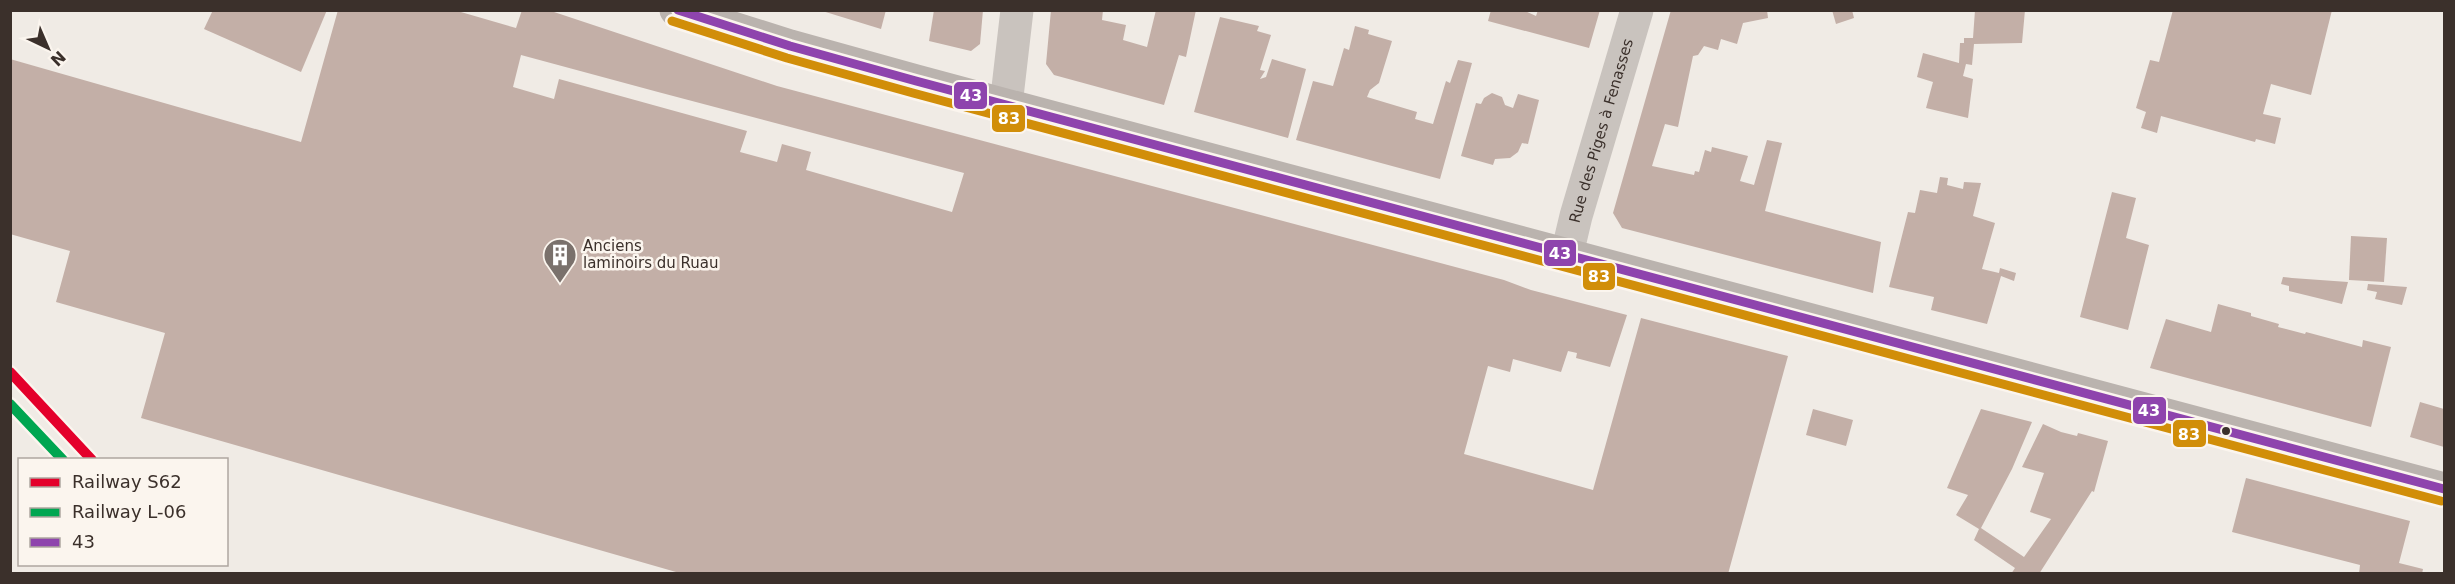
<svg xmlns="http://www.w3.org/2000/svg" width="2455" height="584" font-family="'DejaVu Sans',sans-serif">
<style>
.building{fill:#c3afa7;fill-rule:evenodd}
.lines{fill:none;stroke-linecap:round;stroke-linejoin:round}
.street{stroke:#c9c3be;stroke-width:33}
.secondary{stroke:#bab3ae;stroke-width:33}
.bus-1-casing{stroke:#fbf5ee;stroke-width:14}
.bus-2-casing{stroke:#fbf5ee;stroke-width:14}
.bus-1{stroke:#8e44ad;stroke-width:9}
.bus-2{stroke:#d18e09;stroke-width:9}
.rail-1-casing{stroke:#fbf5ee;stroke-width:15}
.rail-2-casing{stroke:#fbf5ee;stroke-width:15}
.rail-1{stroke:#e4002b;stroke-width:10}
.rail-2{stroke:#00a651;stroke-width:10}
.bus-dot{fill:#3b302b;stroke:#fbf5ee;stroke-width:2}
.labels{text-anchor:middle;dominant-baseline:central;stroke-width:5;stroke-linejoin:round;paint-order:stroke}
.street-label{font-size:15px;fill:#3b302b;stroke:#fbf5ee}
.poi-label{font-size:15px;fill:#3b302b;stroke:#fbf5ee;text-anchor:start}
.line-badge{stroke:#fbf5ee;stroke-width:2}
.badge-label{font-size:16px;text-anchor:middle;font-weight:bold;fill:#fff}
</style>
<rect width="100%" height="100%" fill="#f0ebe5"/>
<g class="building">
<polygon points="213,10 327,10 301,72 204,29"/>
<path d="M338,10h116l62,18 6,-18h26l229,76 727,194 27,10 96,25 -17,52 -34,-9 1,-5 -9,-2 -7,21 -48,-13 -3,13 -22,-6 -24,88 129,36 48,-172 147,38 -60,218h-1045l-542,-156 24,-85 -109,-31 14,-51 -60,-17v-175l291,83zM521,55l137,37 306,81 -12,39 -146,-42 5,-18 -29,-8 -5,18 -37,-10 7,-21 -188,-52 -5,20 -41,-12z"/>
<polygon points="819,10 886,10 881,29"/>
<polygon points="934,10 983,10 980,44 971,51 929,41"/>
<polygon points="1051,10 1103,10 1102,20 1126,25 1123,40 1147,47 1156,10 1196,10 1186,57 1179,55 1164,105 1054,75 1046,64"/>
<polygon points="1491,10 1523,10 1536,16 1538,10 1600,10 1589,48 1488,21"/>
<polygon points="1671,10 1767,10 1768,18 1743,23 1737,44 1721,39 1718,50 1704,46 1698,55 1693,56 1678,127 1665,124 1652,166 1694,175 1695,171 1699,172 1705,150 1711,152 1712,147 1748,156 1740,181 1754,185 1767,140 1782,143 1765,211 1881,242 1873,293 1622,228 1613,213"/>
<polygon points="1832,10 1852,10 1854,18 1836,24"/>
<polygon points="1975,10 2025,10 2022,43 1974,44 1972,65 1966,64 1963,76 1973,79 1968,118 1926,108 1933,82 1917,77 1923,53 1959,63 1960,43 1964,43 1964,38 1973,38"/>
<polygon points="2173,10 2332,10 2311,95 2271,84 2263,114 2281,118 2275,144 2256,139 2255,142 2161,116 2157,133 2141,128 2146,112 2136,108 2150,60 2159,62"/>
<polygon points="1220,17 1259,26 1257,31 1271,35 1260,70 1265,71 1260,79 1266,77 1272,59 1306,69 1288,138 1194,112"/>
<polygon points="1355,26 1369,30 1368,34 1392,41 1379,83 1370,90 1367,97 1417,112 1415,119 1433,124 1446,81 1450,83 1458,60 1472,63 1440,179 1296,140 1313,81 1333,86 1344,48 1349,50"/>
<polygon points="1492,93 1502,97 1505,105 1513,108 1518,94 1539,100 1528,144 1522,143 1518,152 1510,158 1495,159 1493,165 1461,156 1476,103 1481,104 1484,98"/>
<polygon points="1940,177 1948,178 1947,185 1963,189 1964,182 1981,183 1973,216 1995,223 1982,269 1999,273 2000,268 2016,273 2014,281 2001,276 1987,324 1931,310 1934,297 1889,287 1908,212 1915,213 1920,190 1937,193"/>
<polygon points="2112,192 2136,198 2126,238 2149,245 2128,330 2080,317"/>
<polygon points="2351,236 2387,238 2384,282 2349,280"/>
<polygon points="2283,277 2292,278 2348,282 2342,304 2289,291 2289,286 2281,284"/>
<polygon points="2368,284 2407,287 2402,305 2375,299 2377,292 2367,290"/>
<polygon points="2218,304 2251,313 2251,316 2279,324 2278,327 2305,334 2306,332 2362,347 2363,340 2391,347 2371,427 2150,368 2166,319 2211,332"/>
<polygon points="2420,402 2444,409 2444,447 2410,437"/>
<polygon points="1813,409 1853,420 1846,446 1806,435"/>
<polygon points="1981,409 2032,422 2012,469 1981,528 2024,557 2051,519 2030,512 2044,473 2022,467 2043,424 2061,432 2077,436 2078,433 2108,441 2094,492 2092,491 2039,574 2011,574 2015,568 1974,540 1979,529 1956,515 1968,495 1947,488"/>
<polygon points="2246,478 2410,521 2399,563 2423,569 2422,574 2359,574 2360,565 2232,532"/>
</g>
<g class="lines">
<g class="street">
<polyline points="1006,105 1017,10"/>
<path id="s1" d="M1567,254l9,-38 61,-206"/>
</g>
<polyline class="secondary" points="676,10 790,46 916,81 2444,489"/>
<g class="bus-1-casing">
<polyline id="bus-1" points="678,10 790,46 916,81 2444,489"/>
</g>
<g class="bus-2-casing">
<polyline id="bus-2" points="672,21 787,58 913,93 2441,501"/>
</g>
<use href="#bus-1" class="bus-1"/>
<use href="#bus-2" class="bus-2"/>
<g class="rail-1-casing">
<polyline id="rail-1" points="10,372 92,460"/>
</g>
<g class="rail-2-casing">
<polyline id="rail-2" points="10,404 63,460"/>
</g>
<use href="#rail-1" class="rail-1"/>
<use href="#rail-2" class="rail-2"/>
</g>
<defs>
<g id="building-pin" transform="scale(1.725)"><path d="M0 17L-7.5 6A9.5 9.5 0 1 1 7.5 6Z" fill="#7a716c" stroke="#fbf5ee"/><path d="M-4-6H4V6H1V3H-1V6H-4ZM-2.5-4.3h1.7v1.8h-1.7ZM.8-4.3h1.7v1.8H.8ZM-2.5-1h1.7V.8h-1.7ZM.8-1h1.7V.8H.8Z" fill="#fff"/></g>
</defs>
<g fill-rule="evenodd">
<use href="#building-pin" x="560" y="255"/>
</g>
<circle class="bus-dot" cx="2226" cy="431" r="5"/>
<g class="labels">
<g class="street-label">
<text stroke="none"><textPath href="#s1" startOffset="128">Rue des Piges à Fenasses</textPath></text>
</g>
<g class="poi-label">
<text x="583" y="246">Anciens<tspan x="583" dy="17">laminoirs du Ruau</tspan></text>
</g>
</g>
<g class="line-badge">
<rect x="953" y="81" width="35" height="29" rx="6" fill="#8e44ad"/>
<rect x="991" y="104" width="35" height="29" rx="6" fill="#d18e09"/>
<rect x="1543" y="239" width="34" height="28" rx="6" fill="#8e44ad"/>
<rect x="1582" y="262" width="34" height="29" rx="6" fill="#d18e09"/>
<rect x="2132" y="396" width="35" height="29" rx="6" fill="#8e44ad"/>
<rect x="2172" y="419" width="35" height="29" rx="6" fill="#d18e09"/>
</g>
<g class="badge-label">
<text x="971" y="101">43</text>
<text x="1009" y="124">83</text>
<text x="1560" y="259">43</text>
<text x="1599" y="282">83</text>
<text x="2149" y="416">43</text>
<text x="2189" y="440">83</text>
</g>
<rect width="2455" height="584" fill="none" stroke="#3b302b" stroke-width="24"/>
<rect x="18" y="458" width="210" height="108" fill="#fbf5ee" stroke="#aea6a0" stroke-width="1.5"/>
<rect x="30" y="478" width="30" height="9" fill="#e4002b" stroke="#aea6a0" stroke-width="1.5"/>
<text x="72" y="488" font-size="18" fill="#3b302b">Railway S62</text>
<rect x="30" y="508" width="30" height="9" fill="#00a651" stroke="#aea6a0" stroke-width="1.5"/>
<text x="72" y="518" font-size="18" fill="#3b302b">Railway L-06</text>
<rect x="30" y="538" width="30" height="9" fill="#8e44ad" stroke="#aea6a0" stroke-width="1.5"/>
<text x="72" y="548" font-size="18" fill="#3b302b">43</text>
<g transform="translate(48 48) rotate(136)" stroke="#fbf5ee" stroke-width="4.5" paint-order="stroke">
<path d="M0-4.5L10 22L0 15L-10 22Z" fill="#3b302b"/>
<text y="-9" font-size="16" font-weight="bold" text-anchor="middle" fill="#3b302b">N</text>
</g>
</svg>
